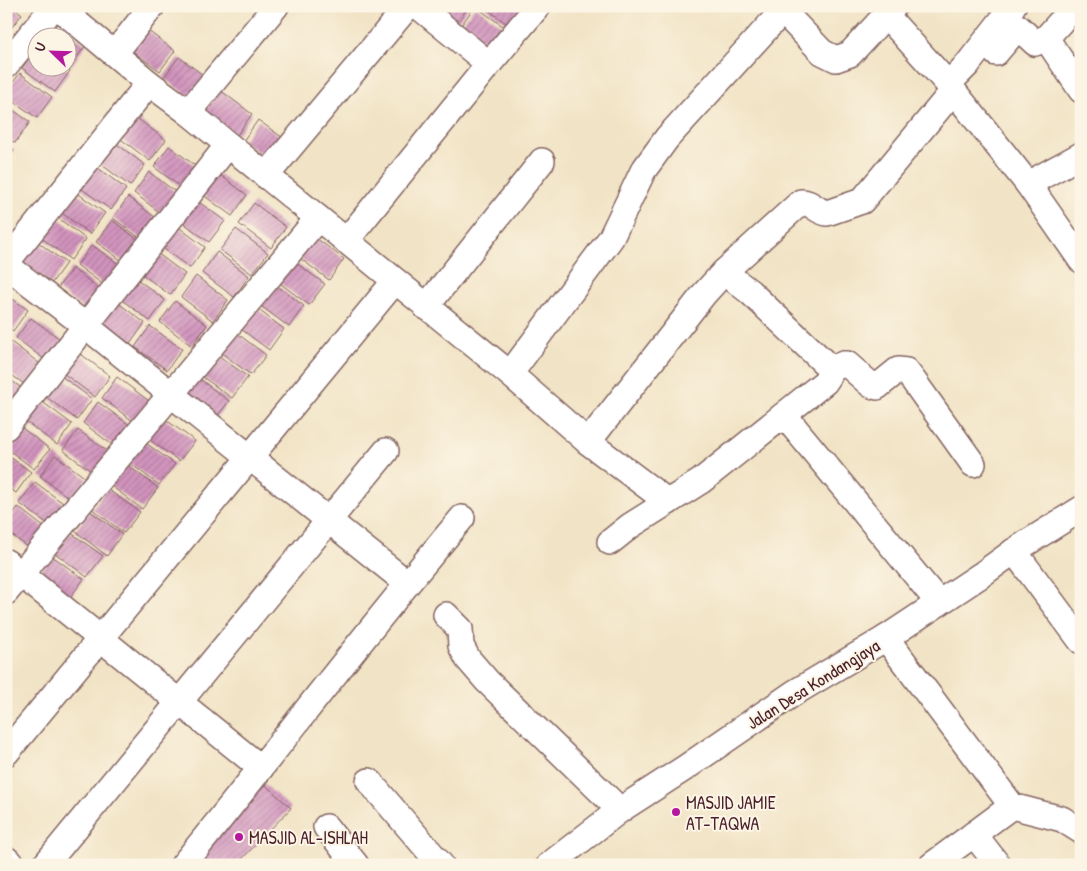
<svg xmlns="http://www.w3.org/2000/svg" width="1087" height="871" font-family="'Patrick Hand',sans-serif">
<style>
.building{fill:url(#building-hatch)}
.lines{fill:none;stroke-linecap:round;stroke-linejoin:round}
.minor-casing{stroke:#846461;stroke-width:28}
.minor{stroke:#fff;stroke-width:25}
.poi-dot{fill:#b5179e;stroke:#fcf5e5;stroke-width:2}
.labels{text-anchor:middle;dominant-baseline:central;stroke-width:4;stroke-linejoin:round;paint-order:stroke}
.street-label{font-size:18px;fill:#4a1f2b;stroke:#fcf5e5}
.poi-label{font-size:18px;fill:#4a1f2b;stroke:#fcf5e5;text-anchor:start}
</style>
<defs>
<pattern id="building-hatch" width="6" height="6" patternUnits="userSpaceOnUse" patternTransform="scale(1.25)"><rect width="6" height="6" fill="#d294be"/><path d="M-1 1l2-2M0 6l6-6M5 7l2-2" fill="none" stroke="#ac789b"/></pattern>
</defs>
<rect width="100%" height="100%" fill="#fcf5e5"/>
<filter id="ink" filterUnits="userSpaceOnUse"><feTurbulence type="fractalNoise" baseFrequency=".02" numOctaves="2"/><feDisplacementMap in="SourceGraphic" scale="10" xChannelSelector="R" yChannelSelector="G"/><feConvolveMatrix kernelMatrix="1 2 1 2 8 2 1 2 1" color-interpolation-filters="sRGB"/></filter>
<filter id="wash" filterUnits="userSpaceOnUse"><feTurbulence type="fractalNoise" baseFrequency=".0096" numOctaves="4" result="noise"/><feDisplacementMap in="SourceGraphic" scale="20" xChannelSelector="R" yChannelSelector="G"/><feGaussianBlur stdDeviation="1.12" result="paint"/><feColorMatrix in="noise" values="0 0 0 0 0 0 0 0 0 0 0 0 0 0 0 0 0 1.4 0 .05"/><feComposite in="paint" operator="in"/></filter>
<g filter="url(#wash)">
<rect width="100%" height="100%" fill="#f1e3c5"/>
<g id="blocks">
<g class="building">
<polygon points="6,6 12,6 22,14 6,35"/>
<polygon points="428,6 469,6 455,26"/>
<polygon points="475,6 508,30 492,51 460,27"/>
<polygon points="483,6 524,6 510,26"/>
<polygon points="54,22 86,45 71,66 68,64 68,38 42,38"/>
<polygon points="143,27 175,51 160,71 128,48"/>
<polygon points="38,47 38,68 65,68 70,71 55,92 22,68"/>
<polygon points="179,57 211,81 196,101 163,78"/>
<polygon points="20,73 52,97 37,118 6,96 6,92"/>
<polygon points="220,90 252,114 237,135 205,111"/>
<polygon points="6,105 30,122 15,143 6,137"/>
<polygon points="134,116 166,140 150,161 118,137"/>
<polygon points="258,120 290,143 275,164 243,141"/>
<polygon points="113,141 145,165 130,186 98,162"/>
<polygon points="6,143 14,150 6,161"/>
<polygon points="169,146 201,170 186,191 154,167"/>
<polygon points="94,165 126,189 111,210 78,186"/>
<polygon points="215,171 247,195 232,216 199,192"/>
<polygon points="149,172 181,196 166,217 134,193"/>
<polygon points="73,190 105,213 90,234 58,210"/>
<polygon points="128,197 160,221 145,242 113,218"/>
<polygon points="192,197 225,221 209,242 177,218"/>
<polygon points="254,203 286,227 271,248 239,224"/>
<polygon points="54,215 86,239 71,260 39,236"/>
<polygon points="112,220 144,244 128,265 96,242"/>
<polygon points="173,223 205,247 190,268 157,244"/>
<polygon points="236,229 268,253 252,274 220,250"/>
<polygon points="312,235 344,259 329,280 297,256"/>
<polygon points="34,239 66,263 51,284 18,260"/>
<polygon points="92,245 124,268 109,289 77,265"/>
<polygon points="153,250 185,274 170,295 138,271"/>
<polygon points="217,252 249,276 234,297 202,273"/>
<polygon points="292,260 325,284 309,305 277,281"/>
<polygon points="72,268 104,292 89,313 57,289"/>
<polygon points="133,276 165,300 150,321 118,297"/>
<polygon points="196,276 228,300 213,321 181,297"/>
<polygon points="272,282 304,306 289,327 257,303"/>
<polygon points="6,294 28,310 13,331 6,326"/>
<polygon points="113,299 145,323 130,344 98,320"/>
<polygon points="175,301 207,325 192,346 160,322"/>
<polygon points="252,305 284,329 269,350 237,326"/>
<polygon points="31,318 63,341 48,362 16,338"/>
<polygon points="150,326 182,349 167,370 135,347"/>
<polygon points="234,331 266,355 251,375 219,351"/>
<polygon points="11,342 43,366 27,386 6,371 6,348"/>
<polygon points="78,352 110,376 95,397 63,373"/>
<polygon points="215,353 248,377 232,398 200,375"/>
<polygon points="60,375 92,399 77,420 45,396"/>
<polygon points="6,377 26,391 6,409"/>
<polygon points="117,377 149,401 134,422 102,398"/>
<polygon points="197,377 229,401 213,422 181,398"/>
<polygon points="40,400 72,424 57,445 25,421"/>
<polygon points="98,402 131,426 115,447 83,423"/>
<polygon points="162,417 195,441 179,461 147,438"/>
<polygon points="18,425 50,449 34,469 6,448 6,440"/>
<polygon points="78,430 110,453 95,474 63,450"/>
<polygon points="143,441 175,464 159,485 127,461"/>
<polygon points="6,454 31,472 16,493 6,486"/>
<polygon points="55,455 87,479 72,500 40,476"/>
<polygon points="126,464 158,488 142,509 110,485"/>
<polygon points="35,482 67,506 51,526 19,503"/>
<polygon points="107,489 140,512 124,533 92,509"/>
<polygon points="18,507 50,532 35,552 6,531 6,523"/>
<polygon points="90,511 122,534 107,556 75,531"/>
<polygon points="70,532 103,556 87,577 55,553"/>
<polygon points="52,556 84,579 68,600 36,576"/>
<polygon points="261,781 291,808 236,865 191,865"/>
</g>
</g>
</g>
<g filter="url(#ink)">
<use href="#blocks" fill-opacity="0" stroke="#846461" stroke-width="1"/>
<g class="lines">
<g class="minor-casing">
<g id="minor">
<polyline points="57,6 149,83 188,112 510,374 588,442 668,502"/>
<polyline points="418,6 489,64"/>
<polyline points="778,6 822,52 836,59 850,54 894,6"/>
<polyline points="1075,6 1046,38 1081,90"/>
<polyline points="884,17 893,23 948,84 967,65 1013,6"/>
<polyline points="115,53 152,6"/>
<polyline points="996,53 1018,27 1035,43 1046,38"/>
<polyline points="6,65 54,6"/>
<polyline points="948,84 1028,184"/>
<polyline points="188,112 276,6"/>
<polyline points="1081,155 1028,184 1081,260"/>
<polyline points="266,176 408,6"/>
<polyline points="346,241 489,64 538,6"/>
<polyline points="6,263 149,83"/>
<polyline points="6,265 86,326 407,583"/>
<path d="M724,272l77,-70c10,-1 16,10 26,11l35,-12 91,-110"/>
<polyline points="426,307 542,161"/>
<polyline points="510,374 611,238 643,171 667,138 787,6"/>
<polyline points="784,415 939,603"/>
<polyline points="6,427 228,145"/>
<polyline points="588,442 704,294 724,272 750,292 831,369"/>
<polyline points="610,542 630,526 701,481 825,382 829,376 831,369 843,364 847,364 871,385 877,387 898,370 906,371 913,380 973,464"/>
<polyline points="1014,551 1081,641"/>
<polyline points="6,562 261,768"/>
<polyline points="6,592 318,218"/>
<polyline points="446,615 460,629 461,646 468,659 487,681 620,810"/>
<polyline points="886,638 1012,806 1062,819 1081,831"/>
<polyline points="6,753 395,281"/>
<polyline points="369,781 441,865"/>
<polyline points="326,827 356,865"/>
<polyline points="974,834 998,865"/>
<polyline points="6,859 13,865"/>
<polyline points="45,865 386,451"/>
<path d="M183,865c94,-115 183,-234 279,-347"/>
<polyline points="549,865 620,810 685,768 794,693 886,638 981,575 1014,551 1081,509"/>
<polyline points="932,865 1012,806"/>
</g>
</g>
<use href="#minor" class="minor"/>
</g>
</g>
<g class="poi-dot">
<circle cx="676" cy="812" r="5"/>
<circle cx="239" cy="837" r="5"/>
</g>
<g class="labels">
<g class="street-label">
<text transform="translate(813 684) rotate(-32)">Jalan Desa Kondangjaya</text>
</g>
<g class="poi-label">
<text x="686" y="802">MASJID JAMIE<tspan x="686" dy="21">AT-TAQWA</tspan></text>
<text x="249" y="837">MASJID AL-ISHLAH</text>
</g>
</g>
<rect width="1087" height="871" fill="none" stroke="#fcf5e5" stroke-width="25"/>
<g transform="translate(52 52) rotate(293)"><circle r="24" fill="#fcf5e5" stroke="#b59f9b"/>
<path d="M0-4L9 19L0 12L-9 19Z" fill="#b5179e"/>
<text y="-8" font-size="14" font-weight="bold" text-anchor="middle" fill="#4a1f2b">U</text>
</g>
</svg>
